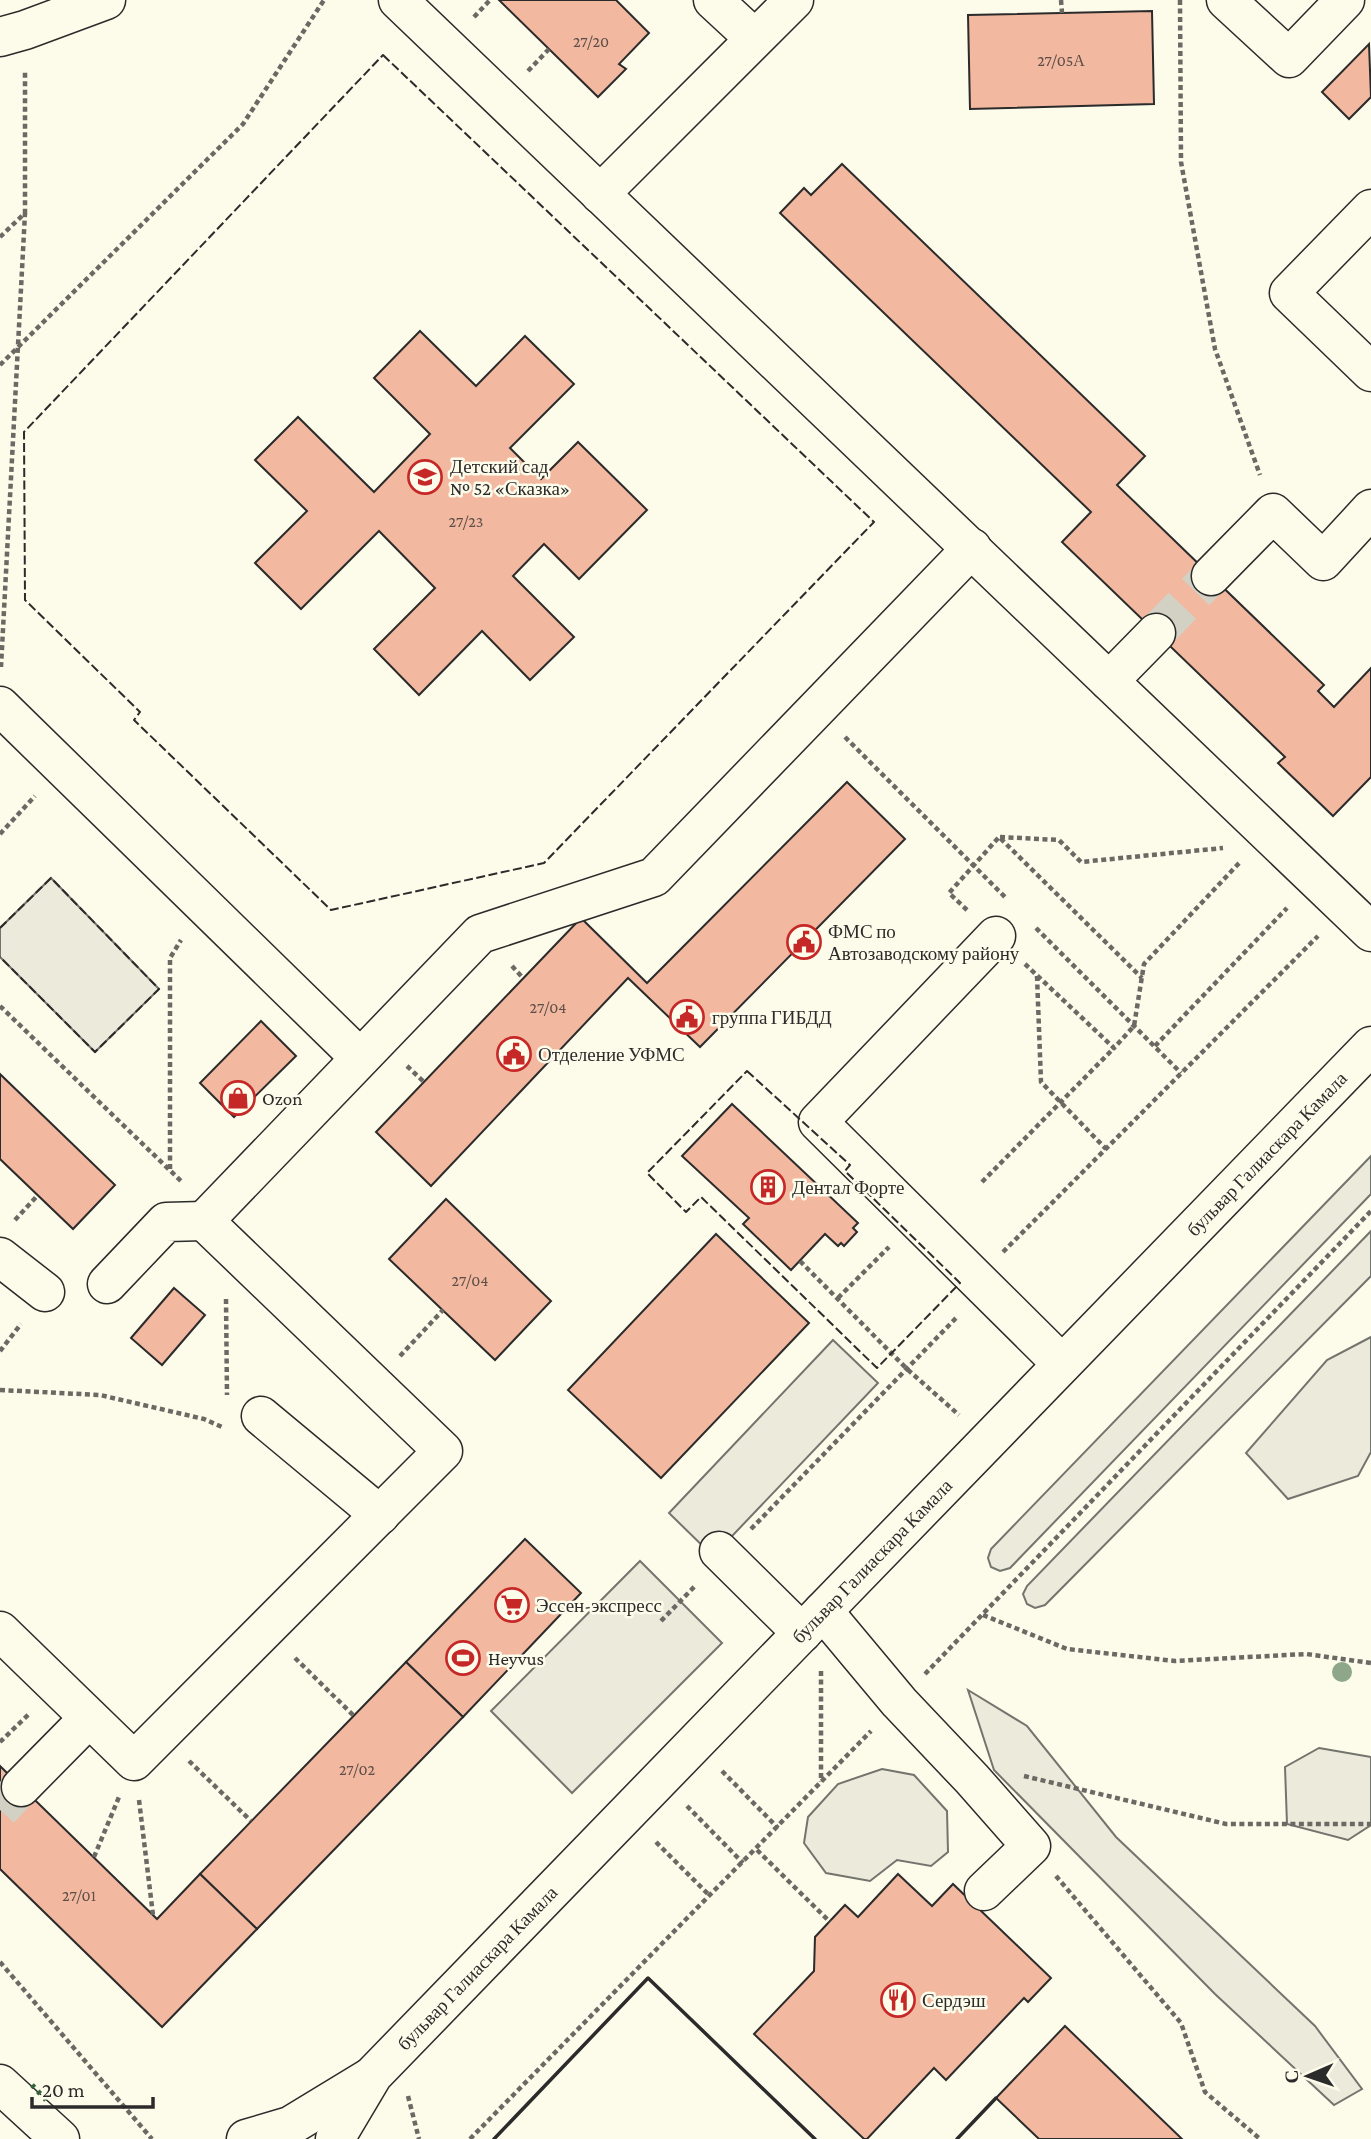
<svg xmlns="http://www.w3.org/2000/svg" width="1371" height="2139" font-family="'Crimson Pro',serif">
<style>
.green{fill:#ecebdb;stroke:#74746e;stroke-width:2}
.parking{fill:#eceadb;stroke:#74746e;stroke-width:2}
.building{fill:#f2b8a0;stroke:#2b2b2b;stroke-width:2}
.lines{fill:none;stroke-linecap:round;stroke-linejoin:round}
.minor-tunnel{stroke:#d3d1c4;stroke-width:38;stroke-dasharray:38 19;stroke-linecap:butt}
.minor-casing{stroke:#2b2b2b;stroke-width:41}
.path{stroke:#6a6964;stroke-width:4.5;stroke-dasharray:5 3.5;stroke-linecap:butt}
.minor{stroke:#fdfbea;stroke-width:38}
.hedge{stroke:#34623c;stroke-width:5;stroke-dasharray:3.5 5;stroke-linecap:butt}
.fence{stroke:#2b2b2b;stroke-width:2;stroke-dasharray:9 3.5;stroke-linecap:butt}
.wall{stroke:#2b2b2b;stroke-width:3.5}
.tree{fill:#8ea78a}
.labels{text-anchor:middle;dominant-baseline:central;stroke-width:5;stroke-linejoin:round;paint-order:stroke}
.number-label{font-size:16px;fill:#5d4e48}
.poi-label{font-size:19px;fill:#2b2b2b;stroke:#fdfbea;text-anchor:start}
.street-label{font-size:19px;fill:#2b2b2b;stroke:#fdfbea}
</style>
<rect width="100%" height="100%" fill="#fdfbea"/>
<g class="green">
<polygon points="51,878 159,989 95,1052 0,957 0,928"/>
<polygon points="1371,1156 1371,1194 1010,1568 1000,1571 991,1567 988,1558 991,1549"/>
<polygon points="1371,1231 1371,1276 1045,1605 1035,1608 1027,1604 1023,1594 1027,1586"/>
<polygon points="1371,1337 1371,1452 1358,1476 1288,1499 1246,1453 1327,1360"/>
<polygon points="968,1690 1027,1726 1116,1837 1315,2026 1362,2089 1334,2105 1215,1994 994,1770"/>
<polygon points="1319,1748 1371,1757 1371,1825 1348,1840 1287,1824 1285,1767"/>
<polygon points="882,1769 914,1775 947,1811 948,1852 931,1866 897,1860 870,1881 826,1873 804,1843 808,1817 838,1784"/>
</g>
<g class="parking">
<polygon points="833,1340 878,1383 713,1556 669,1513"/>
<polygon points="640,1561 722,1643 572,1793 491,1711"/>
</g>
<g class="building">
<polygon points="499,0 616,0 649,33 619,64 626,69 598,97"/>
<polygon points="1152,11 1154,104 970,109 968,15"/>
<polygon points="1369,44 1371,97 1349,119 1322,92"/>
<polygon points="842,164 1145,456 1117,485 1324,685 1318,691 1334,707 1371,668 1371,777 1333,816 1278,763 1285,757 1062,542 1091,512 780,213 804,188 811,195"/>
<polygon points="420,331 476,386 525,336 574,384 510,448 541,479 578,442 647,510 579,579 544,544 513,576 574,637 530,680 482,631 419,695 374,649 435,588 379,531 301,609 255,563 307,511 255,460 298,417 374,492 430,434 374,378"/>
<polygon points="847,782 905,839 700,1047 628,978 431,1186 376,1132 581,918 647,983"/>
<polygon points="261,1021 296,1056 234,1117 200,1083"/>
<polygon points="0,1074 115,1185 73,1229 0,1159"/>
<polygon points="732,1104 858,1223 853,1228 857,1232 844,1246 841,1243 838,1246 825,1234 791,1270 743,1224 749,1218 682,1156"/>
<polygon points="446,1199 551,1301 495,1360 389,1259"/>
<polygon points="716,1234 809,1323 661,1478 568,1390"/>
<polygon points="174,1288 205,1315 162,1365 131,1338"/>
<polygon points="525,1539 581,1593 463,1717 406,1662"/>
<polygon points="406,1662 463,1717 257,1929 200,1874"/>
<polygon points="0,1766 157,1919 200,1874 257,1929 162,2027 0,1869"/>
<polygon points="898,1874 932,1906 953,1884 1051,1978 1028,2002 1024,1998 946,2080 934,2068 867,2139 864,2139 754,2034 814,1971 815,1937 845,1905 858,1917"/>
<polygon points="1065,2026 1182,2139 1039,2139 996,2098"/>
</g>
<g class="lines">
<g class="minor-tunnel">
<polyline points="1156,633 1211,576"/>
<polyline points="0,1810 21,1787"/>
</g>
<g class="minor-casing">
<g id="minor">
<polyline points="398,0 1371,932"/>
<polyline points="713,0 754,38"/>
<polyline points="1226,0 1289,58 1345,0"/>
<polyline points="0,37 25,30 106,0"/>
<polyline points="600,194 794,0"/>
<polyline points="1371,209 1289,293 1371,372"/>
<polyline points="1211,576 1273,513 1323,561 1371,509"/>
<polyline points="1109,681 1156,633"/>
<polyline points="0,706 359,1057"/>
<polyline points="996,936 818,1122 1062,1364"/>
<polyline points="0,1257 45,1292"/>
<polyline points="107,1284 166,1222 204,1221"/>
<polyline points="261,1416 380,1515"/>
<polyline points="719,1551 802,1633"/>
<polyline points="823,1611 899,1702 972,1779 1031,1846 984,1891"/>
<polyline points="0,1631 134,1761 443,1451 204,1221 480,934 654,877 972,548"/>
<polyline points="21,1787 89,1718"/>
<polyline points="0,2084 60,2139"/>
<polyline points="246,2139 290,2126 369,2078"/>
<path id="s1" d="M335,2139l38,-64 998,-1029"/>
</g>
</g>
<g class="path">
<polyline points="1061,0 1062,13"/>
<polyline points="1180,0 1181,162 1215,349 1260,475"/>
<polyline points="474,17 490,0"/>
<polyline points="528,71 549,49"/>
<polyline points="0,237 25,213 25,71"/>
<polyline points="0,365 243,124 324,0"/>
<polyline points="1,667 25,213"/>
<polyline points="845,737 1005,897"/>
<polyline points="0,834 35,796"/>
<polyline points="1000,837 1059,840 1081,862 1223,848"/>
<polyline points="967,910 949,893 999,837 1142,978"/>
<polyline points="1036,928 1181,1073"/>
<polyline points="1025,964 1114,1048 1134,1026 1144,964 1241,861"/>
<polyline points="512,966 523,978"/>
<polyline points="1037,976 1041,1082 1106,1149"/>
<polyline points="0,1006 182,1182"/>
<polyline points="1155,1046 1287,908"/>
<polyline points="407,1066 424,1082"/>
<polyline points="170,1169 170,958 181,940"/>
<polyline points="982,1182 1114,1048"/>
<polyline points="15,1220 38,1195"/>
<polyline points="1003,1252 1318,936"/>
<polyline points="800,1261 907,1369 959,1415"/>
<polyline points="838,1298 889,1247"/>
<polyline points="226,1299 227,1395"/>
<polyline points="0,1351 21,1324"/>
<polyline points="400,1356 443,1310"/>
<polyline points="0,1390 100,1395 204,1419 222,1427"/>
<polyline points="751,1529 957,1317"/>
<polyline points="983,1615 1067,1649 1175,1661 1306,1654 1371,1663"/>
<polyline points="661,1621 696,1585"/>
<polyline points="295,1658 354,1716"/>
<polyline points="821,1671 821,1782"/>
<polyline points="925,1674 1371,1211"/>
<polyline points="0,1742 29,1714"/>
<polyline points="189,1761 251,1821"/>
<polyline points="722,1771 778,1828"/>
<polyline points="1024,1776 1226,1824 1371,1824"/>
<polyline points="139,1800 153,1915"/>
<polyline points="687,1806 743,1863"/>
<polyline points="656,1842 710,1896"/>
<polyline points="757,1850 830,1922"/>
<polyline points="94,1857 119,1797"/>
<polyline points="1056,1876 1181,2023 1205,2092 1260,2139"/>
<polyline points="0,1962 152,2139"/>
<polyline points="408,2096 419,2139"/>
<polyline points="470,2139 871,1731"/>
</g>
<use href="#minor" class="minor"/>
<polyline class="hedge" points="32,2085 47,2101"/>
<g class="fence">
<polygon points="383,55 874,522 544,863 331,910 134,720 140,712 25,600 24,432"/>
<polyline points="0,928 51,878 159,989 95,1052 0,957"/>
<polygon points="747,1071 850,1165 845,1171 960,1283 877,1368 701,1197 686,1212 647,1173"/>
</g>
<g class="wall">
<polyline points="494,2139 648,1978 815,2139"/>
<polyline points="957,2139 996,2098"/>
</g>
</g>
<circle class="tree" cx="1342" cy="1672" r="10"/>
<defs>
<g id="school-ring" transform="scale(1.75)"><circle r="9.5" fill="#fdfbea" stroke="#c62828" stroke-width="1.5"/><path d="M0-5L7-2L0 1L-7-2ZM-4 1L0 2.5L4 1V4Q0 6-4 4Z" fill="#c62828"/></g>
<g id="civic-ring" transform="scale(1.75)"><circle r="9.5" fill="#fdfbea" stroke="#c62828" stroke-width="1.5"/><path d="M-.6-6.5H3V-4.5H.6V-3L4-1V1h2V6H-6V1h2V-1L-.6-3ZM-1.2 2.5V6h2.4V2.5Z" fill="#c62828"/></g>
<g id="shop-ring" transform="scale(1.75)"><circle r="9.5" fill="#fdfbea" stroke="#c62828" stroke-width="1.5"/><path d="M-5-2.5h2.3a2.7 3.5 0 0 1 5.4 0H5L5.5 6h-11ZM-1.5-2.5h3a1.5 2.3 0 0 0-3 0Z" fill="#c62828"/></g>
<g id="building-ring" transform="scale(1.75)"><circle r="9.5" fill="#fdfbea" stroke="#c62828" stroke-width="1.5"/><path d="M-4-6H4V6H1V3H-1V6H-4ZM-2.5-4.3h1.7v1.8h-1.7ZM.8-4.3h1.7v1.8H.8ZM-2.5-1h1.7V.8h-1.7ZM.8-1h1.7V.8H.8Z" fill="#c62828"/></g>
<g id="supermarket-ring" transform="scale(1.75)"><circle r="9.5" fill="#fdfbea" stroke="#c62828" stroke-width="1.5"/><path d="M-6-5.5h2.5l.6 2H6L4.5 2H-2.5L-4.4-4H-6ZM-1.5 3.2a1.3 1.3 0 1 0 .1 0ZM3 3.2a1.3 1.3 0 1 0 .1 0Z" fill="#c62828"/></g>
<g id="stadium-ring" transform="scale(1.75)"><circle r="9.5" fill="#fdfbea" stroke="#c62828" stroke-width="1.5"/><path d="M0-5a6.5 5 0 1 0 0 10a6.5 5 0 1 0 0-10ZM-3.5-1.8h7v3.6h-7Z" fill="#c62828"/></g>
<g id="restaurant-ring" transform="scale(1.75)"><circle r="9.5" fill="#fdfbea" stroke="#c62828" stroke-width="1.5"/><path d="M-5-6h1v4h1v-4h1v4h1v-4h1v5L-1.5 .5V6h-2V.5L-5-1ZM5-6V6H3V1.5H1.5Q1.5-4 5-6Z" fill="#c62828"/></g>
</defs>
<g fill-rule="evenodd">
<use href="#school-ring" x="425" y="477"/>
<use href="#civic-ring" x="804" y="942"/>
<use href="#civic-ring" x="687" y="1017"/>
<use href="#civic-ring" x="514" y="1054"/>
<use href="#shop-ring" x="238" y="1098"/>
<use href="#building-ring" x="768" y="1187"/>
<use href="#supermarket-ring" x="512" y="1605"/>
<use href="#stadium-ring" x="463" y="1658"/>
<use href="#restaurant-ring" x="898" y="2000"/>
</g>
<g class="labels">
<g class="number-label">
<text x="591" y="41">27/20</text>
<text x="1061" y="60">27/05А</text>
<text x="466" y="521">27/23</text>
<text x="548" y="1007">27/04</text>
<text x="470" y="1280">27/04</text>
<text x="357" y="1769">27/02</text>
<text x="79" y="1895">27/01</text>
</g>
<g class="poi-label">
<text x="450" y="466">Детский сад<tspan x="450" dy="22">№ 52 «Сказка»</tspan></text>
<text x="828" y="931">ФМС по<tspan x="828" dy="22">Автозаводскому району</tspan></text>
<text x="712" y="1017">группа ГИБДД</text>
<text x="538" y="1054">Отделение УФМС</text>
<text x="262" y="1098">Ozon</text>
<text x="792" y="1187">Дентал Форте</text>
<text x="536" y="1605">Эссен-экспресс</text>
<text x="488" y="1658">Heyvus</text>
<text x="922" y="2000">Сердэш</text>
</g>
<g class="street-label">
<text stroke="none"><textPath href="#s1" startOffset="1358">бульвар Галиаскара Камала</textPath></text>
<text stroke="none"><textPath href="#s1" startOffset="791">бульвар Галиаскара Камала</textPath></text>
<text stroke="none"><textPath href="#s1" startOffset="224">бульвар Галиаскара Камала</textPath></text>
</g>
</g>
<g transform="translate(1308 2076) rotate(268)" stroke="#fdfbea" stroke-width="5" paint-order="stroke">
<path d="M0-5L12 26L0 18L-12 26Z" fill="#2b2b2b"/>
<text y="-10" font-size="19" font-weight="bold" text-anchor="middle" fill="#2b2b2b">С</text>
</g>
<path d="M32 2097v10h121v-10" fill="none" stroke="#2b2b2b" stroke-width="3.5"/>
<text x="42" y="2097" font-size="21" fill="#2b2b2b" stroke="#fdfbea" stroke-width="5" paint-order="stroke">20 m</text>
</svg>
